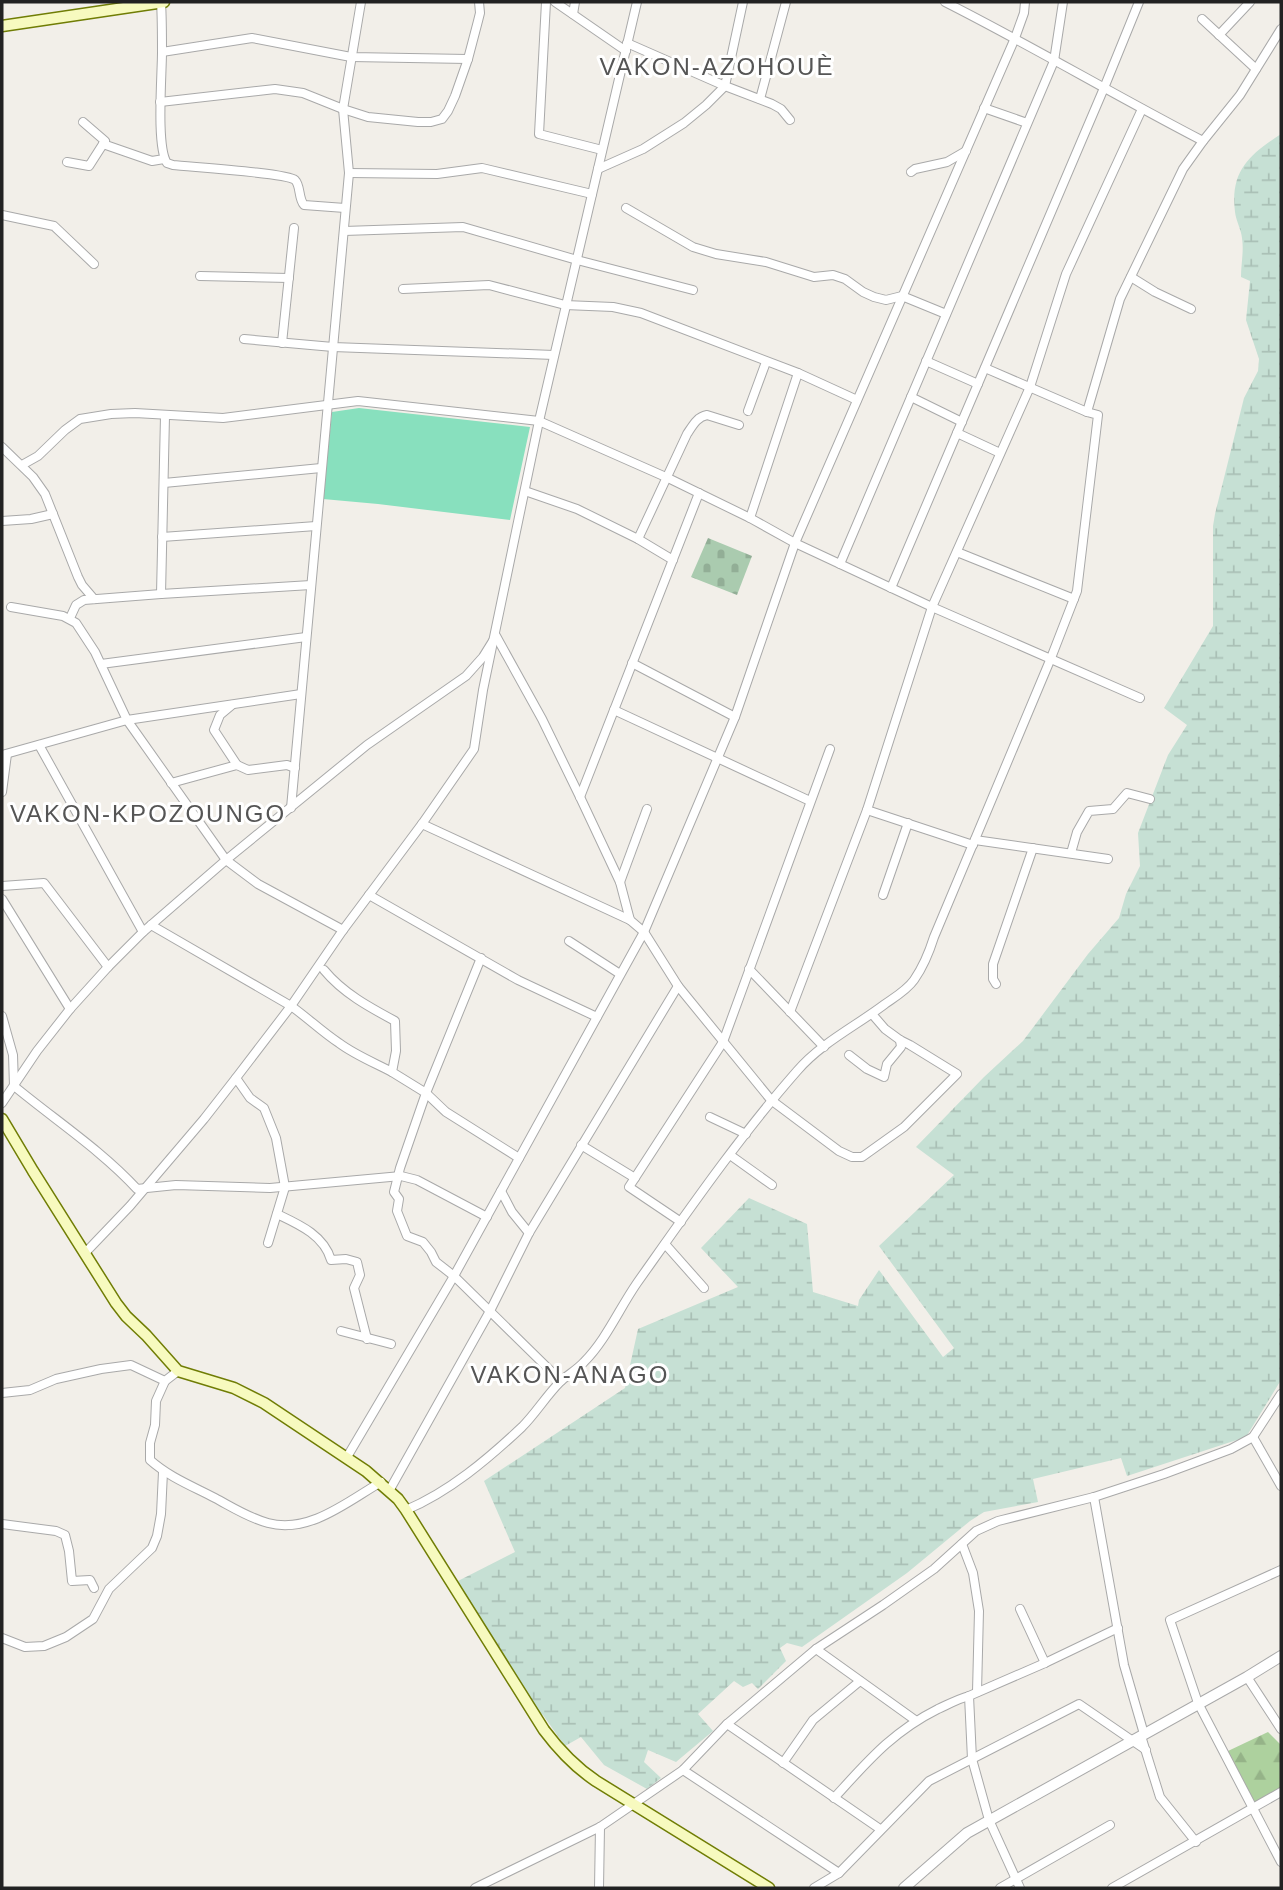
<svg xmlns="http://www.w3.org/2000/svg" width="1283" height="1890" font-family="Helvetica,sans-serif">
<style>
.forest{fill:url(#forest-firs)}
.wetland{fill:url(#wetland-marsh)}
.cemetery{fill:url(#cemetery-stones)}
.pitch{fill:#88e0be}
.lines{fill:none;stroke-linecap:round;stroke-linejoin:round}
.minor-casing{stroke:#a9a9a9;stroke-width:10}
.tertiary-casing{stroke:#a9a9a9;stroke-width:12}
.secondary-casing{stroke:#707d05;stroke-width:13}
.minor{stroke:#fff;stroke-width:8}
.tertiary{stroke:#fff;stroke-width:10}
.secondary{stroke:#f7fabf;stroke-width:10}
.labels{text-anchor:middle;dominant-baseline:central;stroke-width:6;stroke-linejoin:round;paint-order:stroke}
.quarter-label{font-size:24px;letter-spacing:2px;fill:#555;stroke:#fff}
</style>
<defs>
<pattern id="forest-firs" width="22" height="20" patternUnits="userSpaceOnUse" patternTransform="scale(1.75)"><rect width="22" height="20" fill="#add19e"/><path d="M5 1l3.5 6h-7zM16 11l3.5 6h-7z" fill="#95b388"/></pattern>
<pattern id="wetland-marsh" width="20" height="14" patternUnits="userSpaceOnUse" patternTransform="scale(1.75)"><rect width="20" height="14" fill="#c6e0d4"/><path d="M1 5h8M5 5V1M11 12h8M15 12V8" fill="none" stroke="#aac0b6"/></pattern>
<pattern id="cemetery-stones" width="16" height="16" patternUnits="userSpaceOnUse" patternTransform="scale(1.75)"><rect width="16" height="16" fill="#aacbaf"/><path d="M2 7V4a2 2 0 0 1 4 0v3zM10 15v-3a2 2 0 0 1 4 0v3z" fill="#92ae96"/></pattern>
</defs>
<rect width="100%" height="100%" fill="#f2efe9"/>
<polygon class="forest" points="1268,1732 1281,1745 1281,1788 1255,1803 1228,1751"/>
<path class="wetland" d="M1281,134v1246l-35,57 -119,39 -6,-18 -88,21 5,23 -54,10 -14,9 -63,52 -105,74 -15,-4 -7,5 6,13 -28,28 -6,-6 -9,4 -9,-6 -36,33 15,17 -37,31 -28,-12 -4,12 17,16 -14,11 -43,-24 -23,-28 -16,9 -22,-31 -7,-5 -38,-58 -40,-71 57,-29 -31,-71 141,-93 13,-59 100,-42 -37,-39 48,-50 58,26 6,68 45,14 1,-6 20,-30 64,87 11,-9 -75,-102 75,-71 -38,-28 68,-70 39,-36 65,-87 31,-36 7,-24 14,-28 -2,-33 30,-78 19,-30 -23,-17 49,-82v-100l2,-12 29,-116 14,-27 1,-12 -13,-39 4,-39 -9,-4c0,-13 3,-26 1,-39 -1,-9 -6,-17 -7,-26 -5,-41 14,-57 46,-78z"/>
<polygon class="cemetery" points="708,538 752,556 737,595 691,577"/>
<polygon class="pitch" points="359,408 530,427 510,520 378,504 323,499 332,412"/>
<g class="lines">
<g class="minor-casing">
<g id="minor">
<path d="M161,2c1,16 1,33 1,50 0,23 -6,95 5,111l6,2c17,2 114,8 122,15 6,6 3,18 9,25l41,3"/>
<polyline points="546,2 539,134 602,150"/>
<polyline points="555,2 626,51"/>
<path d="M945,2c87,44 171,94 258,139"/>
<polyline points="573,14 575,2"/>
<polyline points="1202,19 1256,69"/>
<polyline points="1219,35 1250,2"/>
<polyline points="627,43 725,86 772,104 781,109 790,120"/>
<polyline points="162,52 252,38 351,57 468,59"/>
<polyline points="760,99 786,2"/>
<polyline points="160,102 275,89 303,93 343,109 368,117 418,122 431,122 442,119 448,111 455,96 468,59 478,21 480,13 479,2"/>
<polyline points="984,108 1027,123"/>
<polyline points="103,144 152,161 164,159"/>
<polyline points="67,162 89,166 105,141 83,122"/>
<polyline points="598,169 643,149 684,123 706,105 725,86 743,2"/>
<polyline points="911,172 915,169 947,162 966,151"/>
<polyline points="349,173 437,174 482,168 592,194"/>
<polyline points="626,208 693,247 716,254 766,262 814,277 833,275 845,279 863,292 874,297 886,300 902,296 946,314"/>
<polyline points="2,215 54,226 94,264"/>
<polyline points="344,231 463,227 577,260 693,290"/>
<polyline points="200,276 289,278"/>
<polyline points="1131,277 1155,292 1191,309"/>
<polyline points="403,289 489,285 565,305 613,307 641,313 798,373 857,400"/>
<polyline points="244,339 333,347 554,355"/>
<polyline points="282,343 294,228"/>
<polyline points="926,361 978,384"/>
<polyline points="985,368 1087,412"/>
<polyline points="911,397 962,422"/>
<polyline points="748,411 766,362"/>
<polyline points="957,433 1000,453"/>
<polyline points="2,447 33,477 45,494 78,577 82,585 94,599"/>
<polyline points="22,465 38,456 65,430 80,419 111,414 135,413 223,418 358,401 539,421 668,478 750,518 795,543 932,607 1140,698"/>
<polyline points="164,483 321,468"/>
<polyline points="525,491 577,509 638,539 673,560"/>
<polyline points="750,518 798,373"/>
<polyline points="2,521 31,519 53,514"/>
<polyline points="162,537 316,526"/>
<path d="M638,539l49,-105c6,-9 10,-17 20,-19l32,10"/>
<polyline points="957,552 1074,599"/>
<polyline points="840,564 1054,61 1063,2"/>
<polyline points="891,588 1104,88 1139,2"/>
<polyline points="161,594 165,416"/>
<polyline points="11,607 63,616 76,623 95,652 127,720 226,860 258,884 343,930"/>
<polyline points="70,618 76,605 84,600 161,594 311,585"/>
<polyline points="632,663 735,717"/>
<polyline points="101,664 306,637"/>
<polyline points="232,705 220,715 214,730 237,765"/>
<polyline points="614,710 810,801"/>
<polyline points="39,745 143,932"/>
<polyline points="2,755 127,720 301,694"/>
<polyline points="171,783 237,765 248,770 287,765 295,768"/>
<polyline points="2,792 7,754"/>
<polyline points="580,797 699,493"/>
<polyline points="291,808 349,173 343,109 361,2"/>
<polyline points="867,810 973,845"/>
<polyline points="422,824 630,920"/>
<polyline points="975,840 1108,859"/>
<polyline points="1071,853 1077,832 1089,811 1113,809 1127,793 1150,799"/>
<polyline points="620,882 647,809"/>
<polyline points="2,886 44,883 108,967"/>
<polyline points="369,895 518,980 597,1017"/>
<polyline points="883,895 908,823"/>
<polyline points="2,899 70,1009"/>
<path d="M151,925l140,81c17,12 31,26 48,37 16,12 36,20 53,29"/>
<polyline points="569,941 620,974"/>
<polyline points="481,958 426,1093 446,1112 519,1158"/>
<polyline points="749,969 824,1047"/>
<path d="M324,970c19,23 45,37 71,51l1,30 -4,21 34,21 -26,75 -6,24 5,7 -2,12 10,25 16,6 8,10 5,10 18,14 107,105"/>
<polyline points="996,984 993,979 993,964 1033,848"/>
<polyline points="790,1012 867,810 932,607 1030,387 1066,274 1142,109"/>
<path d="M2,1016l11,39 1,31c41,34 87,64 123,103l39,-4 94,3 131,-12 16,4 70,37"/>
<polyline points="849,1055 867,1069 884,1077 887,1064 901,1047 900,1040"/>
<polyline points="236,1078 250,1098 264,1108 276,1138 285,1187 268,1243"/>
<polyline points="2,1103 37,1051 70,1009 108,967 143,932 226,860 367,745 466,676 483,657 496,636 542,719 580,797 620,882 630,920 644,932 678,986 771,1100 839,1151 852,1157 862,1157 904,1127 957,1074 910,1045 900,1040 885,1029 872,1014"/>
<polyline points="710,1117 746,1134"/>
<polyline points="581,1145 635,1178"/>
<polyline points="730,1155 772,1185"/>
<polyline points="501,1191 512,1212 529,1233"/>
<path d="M277,1214c21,10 47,21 54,46l15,-1 11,3 3,13 -6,13 13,51"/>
<polyline points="681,1222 629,1187 723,1042 830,749"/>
<polyline points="665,1244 704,1288"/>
<polyline points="85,1253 130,1206 204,1119 236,1078 291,1006 343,930 422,824 474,749 483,690 539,421 637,2"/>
<polyline points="341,1331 391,1344"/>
<path d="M165,1381l-9,20 -1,24 -5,18v17c19,17 42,26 65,38 17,9 34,20 53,25 41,11 79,-21 113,-41"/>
<polyline points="2,1393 30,1390 56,1379 101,1369 131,1365 165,1381 178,1371"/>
<polyline points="1253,1437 1281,1486"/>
<polyline points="347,1457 454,1276 644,932 735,717 795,543 1015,38 1024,13 1025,2"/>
<polyline points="389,1491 490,1311 529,1233 678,986"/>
<polyline points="1094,1497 1124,1665 1144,1734"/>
<path d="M406,1510c43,-18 82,-51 116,-83 14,-14 24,-31 38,-45 7,-7 17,-12 24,-20 22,-22 35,-53 53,-79 51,-72 102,-146 160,-212 24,-28 59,-45 88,-67 10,-7 22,-14 29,-24 9,-13 15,-27 20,-43l117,-279 26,-67 21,-176 -11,-3 33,-113 63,-130 20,-28 37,-46 41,-66"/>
<polyline points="2,1524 56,1531 65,1535 69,1551 72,1581 90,1580 94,1588"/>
<polyline points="962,1544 973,1573 979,1611 977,1692"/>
<polyline points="1281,1570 1170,1620 1198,1703 1281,1862"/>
<polyline points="1020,1609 1045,1663"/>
<polyline points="2,1638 25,1647 44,1646 66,1637 93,1619 109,1589 152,1548 157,1536 161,1514 163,1472"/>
<polyline points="816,1649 915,1720"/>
<polyline points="1247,1677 1281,1729"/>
<polyline points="969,1696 972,1759 989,1820 1020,1888"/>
<polyline points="727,1724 880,1829"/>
<polyline points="1141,1736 1160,1797 1196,1842"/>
<polyline points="783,1763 813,1720 860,1681"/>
<polyline points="683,1770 839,1873"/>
<path d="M834,1798c34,-37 58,-66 104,-89 11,-5 20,-10 31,-13l76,-33 73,-35"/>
<polyline points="475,1888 600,1827 683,1770 727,1724 816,1649 883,1605 934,1569 976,1531 998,1521 1094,1497 1164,1474 1231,1449 1253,1437 1281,1394"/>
<polyline points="599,1888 600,1827"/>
<polyline points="814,1888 839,1873 929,1781 1079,1704 1146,1750"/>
<polyline points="1000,1888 1110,1825"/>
<polyline points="1112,1888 1281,1792"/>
</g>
</g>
<g class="tertiary-casing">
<polyline id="tertiary" points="904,1888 967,1833 1247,1677 1281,1656"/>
</g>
<g class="secondary-casing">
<g id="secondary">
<polyline points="2,26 164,2"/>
<path d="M2,1119l31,52 83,132 10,13 20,19 32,36 56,17 30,15 102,68 32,28 8,11 138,220c15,20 31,37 52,51l173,107"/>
</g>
</g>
<use href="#minor" class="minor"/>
<use href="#tertiary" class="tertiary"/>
<use href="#secondary" class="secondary"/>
</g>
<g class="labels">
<g class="quarter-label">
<text x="717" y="66">VAKON-AZOHOUÈ</text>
<text x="148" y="813">VAKON-KPOZOUNGO</text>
<text x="570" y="1374">VAKON-ANAGO</text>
</g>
</g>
<rect width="1283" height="1890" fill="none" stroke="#222222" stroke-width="7"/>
</svg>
